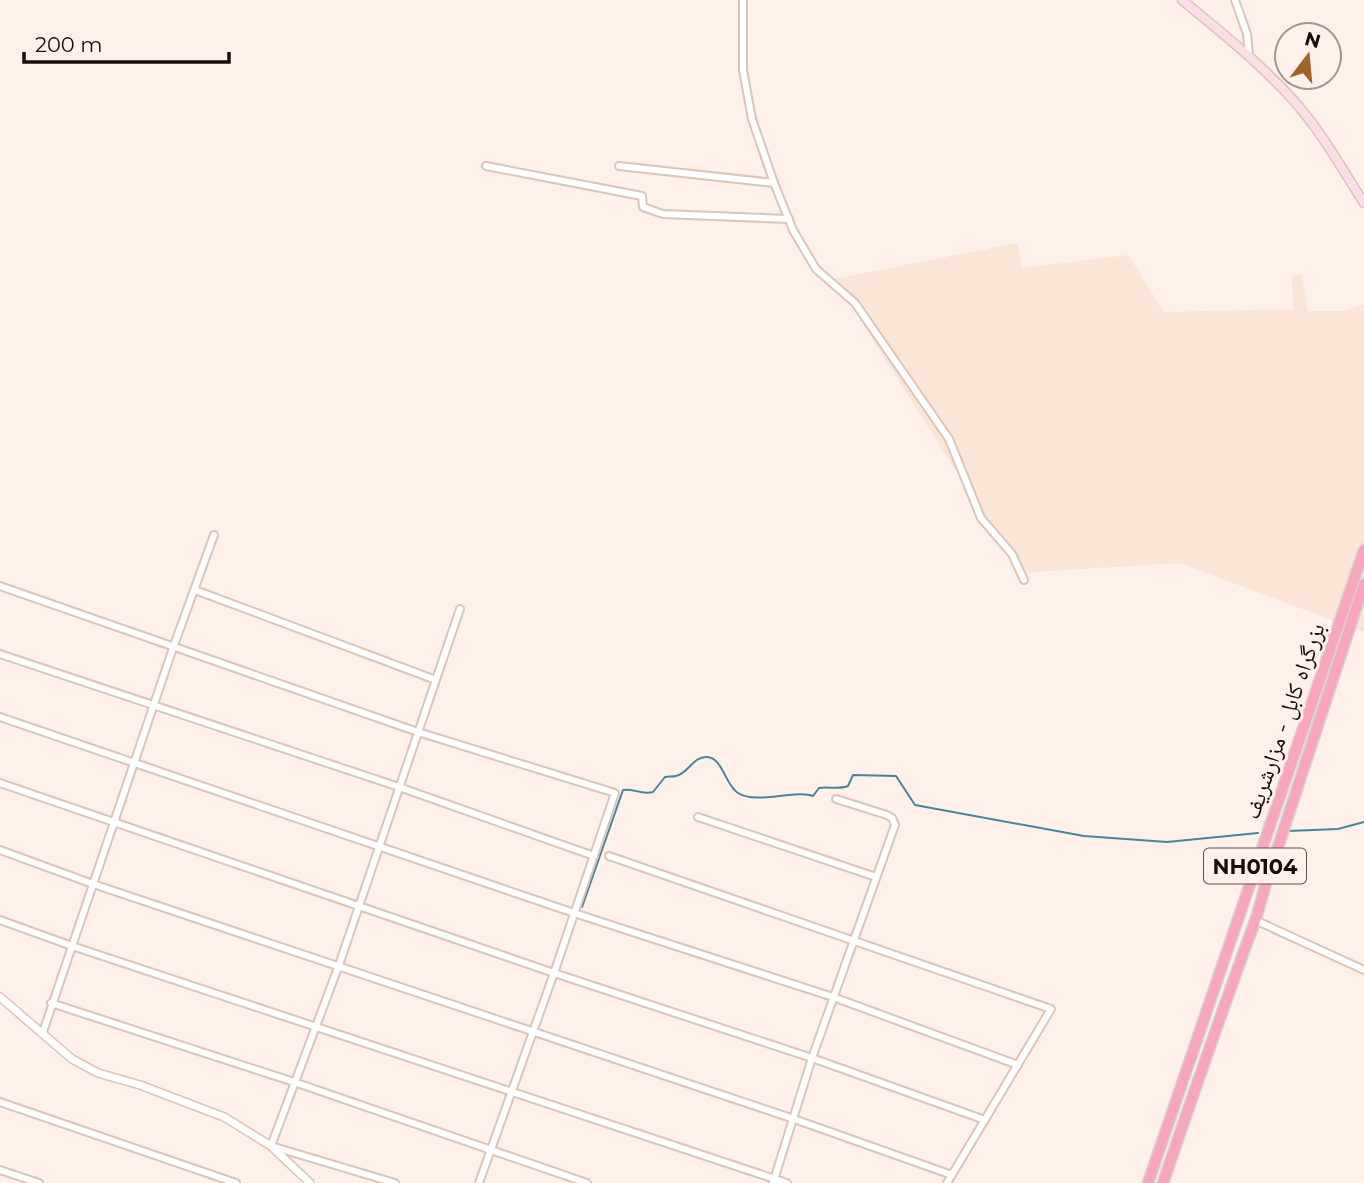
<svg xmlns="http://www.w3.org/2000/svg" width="1364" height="1183" font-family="Montserrat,'Noto Naskh Arabic',sans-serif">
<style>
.commercial{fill:#fae5d7}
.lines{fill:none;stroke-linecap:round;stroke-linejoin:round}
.stream{stroke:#47859b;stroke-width:2}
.minor-casing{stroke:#dbc4b8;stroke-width:10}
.tertiary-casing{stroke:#dbc4b8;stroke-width:10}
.secondary-casing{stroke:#dbc4b8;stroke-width:11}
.trunk-casing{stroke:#d5d4d3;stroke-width:13}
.minor{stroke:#fff;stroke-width:6}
.tertiary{stroke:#fff;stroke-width:7}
.secondary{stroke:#fcdee6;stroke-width:8}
.trunk{stroke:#f7a6bc;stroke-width:10}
.labels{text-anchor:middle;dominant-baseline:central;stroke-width:6;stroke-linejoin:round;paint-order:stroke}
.shield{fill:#fff0e9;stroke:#5d524e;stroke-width:2}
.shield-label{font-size:21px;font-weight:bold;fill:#170f0b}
.street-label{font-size:23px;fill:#170f0b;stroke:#fff0e9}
</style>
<rect width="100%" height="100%" fill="#fff0e9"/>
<polygon class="commercial" points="1017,243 1023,268 1128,255 1164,312 1293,309 1292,275 1302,275 1308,311 1342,311 1364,304 1364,632 1180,563 1017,573 1010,556 834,279"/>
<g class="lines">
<g class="stream">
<polyline points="1288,831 1338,829 1364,822"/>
<path d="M582,907l41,-117c11,-2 17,5 30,2l12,-15c3,-1 7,0 11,-1 12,-2 17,-20 31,-19 16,1 18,28 31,36 19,12 58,-4 75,3l6,-8c10,-2 19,2 29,-2l5,-11 43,1 19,29 169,31 83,6 91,-9"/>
</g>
<g class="minor-casing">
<g id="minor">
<polyline points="743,0 743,70 752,119 774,183 793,230 816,269 855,303 949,439 981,518 1012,554 1024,580"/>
<polyline points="1235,0 1247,34 1249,55"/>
<polyline points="486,166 642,196 643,207 663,214 789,219"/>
<polyline points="619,166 774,183"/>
<polyline points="0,586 418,732 615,793 554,973 479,1183"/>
<polyline points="195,590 436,680"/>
<polyline points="0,654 399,787 594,856"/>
<polyline points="0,717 574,913 833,997 1018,1065"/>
<polyline points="0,783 554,973 812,1058 985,1120"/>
<polyline points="698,817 876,877"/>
<polyline points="0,850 93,884 794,1119 952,1175"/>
<polyline points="609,856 1051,1009 947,1183"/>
<polyline points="0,920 72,946 787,1183"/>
<polyline points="1255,920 1364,970"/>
<polyline points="51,1003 294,1082 587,1183"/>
<polyline points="43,1032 173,648 214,535"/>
<polyline points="0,1102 236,1183"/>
<polyline points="0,1170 39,1183"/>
<polyline points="395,1183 271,1146 339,965 460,609"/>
<polyline points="773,1183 812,1058 895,825 892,818 887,815 836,799"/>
</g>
</g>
<g class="tertiary-casing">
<polyline id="tertiary" points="0,997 72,1059 98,1073 140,1085 224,1117 271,1146 310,1183"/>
</g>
<g class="secondary-casing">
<path id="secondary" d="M1182,0c39,32 78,63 112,101 27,30 48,68 70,102"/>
</g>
<g class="trunk-casing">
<g id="trunk">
<polyline points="1148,1183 1364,550"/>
<path d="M1163,1183c30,-88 60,-175 92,-262 9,-26 13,-52 24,-77l85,-260"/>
</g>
</g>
<use href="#minor" class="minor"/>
<use href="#tertiary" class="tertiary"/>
<use href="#secondary" class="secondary"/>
<use href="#trunk" class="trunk"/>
</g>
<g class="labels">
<rect class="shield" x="1204" y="848.5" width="102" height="35" rx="5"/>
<g class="shield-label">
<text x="1255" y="866">NH0104</text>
</g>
<g class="street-label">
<text transform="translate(1284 721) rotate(-71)">بزرگراه کابل - مزارشریف</text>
</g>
</g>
<g transform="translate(1308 56) rotate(16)"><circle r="33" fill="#fff0e9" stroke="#a29690" stroke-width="2"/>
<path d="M0-5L12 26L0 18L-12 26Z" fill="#a16229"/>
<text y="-10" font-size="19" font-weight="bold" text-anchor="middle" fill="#170f0b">N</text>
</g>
<path d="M24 52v10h205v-10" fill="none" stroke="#170f0b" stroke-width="3.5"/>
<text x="35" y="52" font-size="21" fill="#170f0b" stroke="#fff0e9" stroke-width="5" paint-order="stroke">200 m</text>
</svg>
